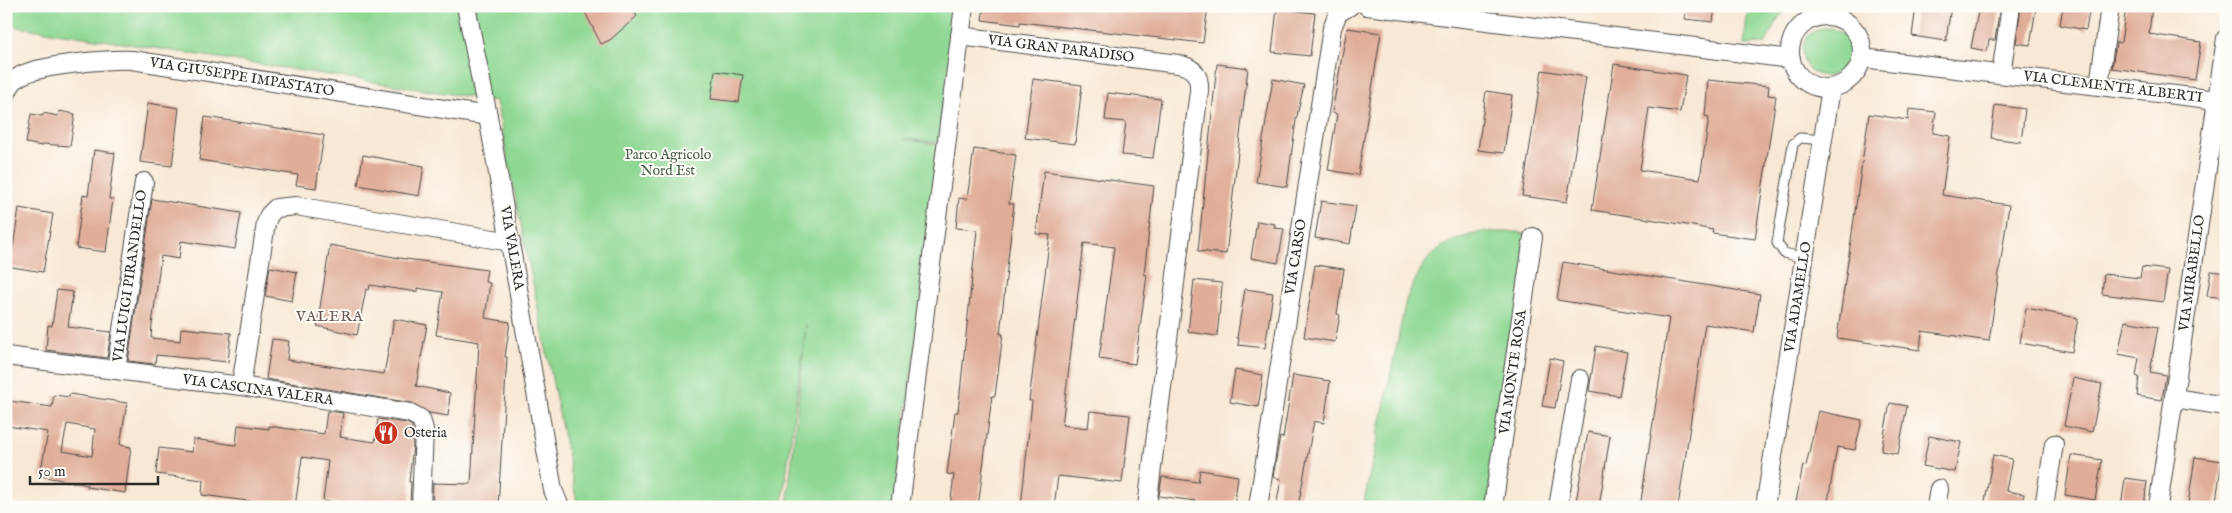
<svg xmlns="http://www.w3.org/2000/svg" width="2232" height="513" font-family="'IM FELL English',serif">
<style>
.green{fill:#8fd893;stroke:#5d825f}
.building{fill:#e0ad98;fill-rule:evenodd}
.lines{fill:none;stroke-linecap:round;stroke-linejoin:round}
.service-casing{stroke:#4a4744;stroke-width:11}
.minor-casing{stroke:#4a4744;stroke-width:20}
.service{stroke:#fff;stroke-width:9}
.minor{stroke:#fff;stroke-width:18}
.labels{text-anchor:middle;dominant-baseline:central;stroke-width:4;stroke-linejoin:round;paint-order:stroke}
.street-label{font-size:14px;fill:#2b2b2b;stroke:#fdfcf7}
.park-label{font-size:14px;fill:#495f4a;stroke:#fdfcf7}
.poi-label{font-size:14px;fill:#2b2b2b;stroke:#fdfcf7;text-anchor:start}
.neighbourhood-label{font-size:15px;letter-spacing:1px;fill:#6a5851;stroke:#fdfcf7}
</style>
<rect width="100%" height="100%" fill="#fdfcf7"/>
<filter id="ink" filterUnits="userSpaceOnUse"><feTurbulence type="fractalNoise" baseFrequency=".02" numOctaves="2"/><feDisplacementMap in="SourceGraphic" scale="10" xChannelSelector="R" yChannelSelector="G"/><feConvolveMatrix kernelMatrix="1 2 1 2 8 2 1 2 1" color-interpolation-filters="sRGB"/></filter>
<filter id="wash" filterUnits="userSpaceOnUse"><feTurbulence type="fractalNoise" baseFrequency=".0096" numOctaves="4" result="noise"/><feDisplacementMap in="SourceGraphic" scale="20" xChannelSelector="R" yChannelSelector="G"/><feGaussianBlur stdDeviation="1.12" result="paint"/><feColorMatrix in="noise" values="0 0 0 0 0 0 0 0 0 0 0 0 0 0 0 0 0 1.4 0 .05"/><feComposite in="paint" operator="in"/></filter>
<g filter="url(#wash)">
<rect width="100%" height="100%" fill="#f8e8d4"/>
<g class="green">
<polygon points="6,6 967,6 942,143 903,139 941,145 894,507 787,507 806,325 782,507 578,507 496,101 6,25"/>
<polygon points="1748,6 1791,6 1779,17 1765,44 1744,45"/>
<circle cx="1826" cy="52" r="24"/>
<path d="M1482,232h36l15,5 -43,270h-127l43,-207c20,-45 27,-56 76,-68z"/>
</g>
<g id="blocks">
<g class="building">
<polygon points="582,6 629,6 637,16 610,40 601,44"/>
<polygon points="984,6 1208,6 1203,43 1020,22 1020,25 982,20"/>
<polygon points="1686,6 1715,6 1713,22 1685,19"/>
<polygon points="1916,6 1951,6 1946,41 1912,36"/>
<polygon points="1979,6 2000,6 1995,40 1989,40 1987,51 1971,48"/>
<polygon points="2021,6 2036,8 2030,45 2016,43"/>
<polygon points="2063,6 2090,6 2086,30 2060,25"/>
<polygon points="2126,6 2152,6 2149,34 2201,42 2195,80 2112,68 2116,42 2121,43"/>
<polygon points="1277,9 1315,13 1310,56 1272,52"/>
<polygon points="1347,28 1381,33 1358,175 1328,170 1337,114 1332,113"/>
<polygon points="1217,64 1248,68 1226,254 1198,251"/>
<polygon points="1614,64 1686,75 1680,112 1649,108 1640,170 1700,179 1709,117 1705,116 1708,80 1769,86 1768,95 1776,96 1755,239 1712,233 1713,230 1693,226 1592,210"/>
<polygon points="1542,70 1586,77 1567,202 1522,196"/>
<polygon points="715,71 743,75 739,102 711,99"/>
<polygon points="1033,79 1082,85 1075,144 1025,138"/>
<polygon points="1273,79 1304,85 1296,120 1287,187 1256,182"/>
<polygon points="1486,91 1512,95 1504,153 1478,150"/>
<polygon points="1108,93 1161,99 1153,158 1122,155 1126,122 1105,120"/>
<polygon points="148,103 179,108 172,166 140,162"/>
<polygon points="1995,105 2025,109 2021,142 1991,138"/>
<polygon points="1909,109 1936,112 1933,133 1950,136 1942,195 2009,205 1989,341 1922,331 1920,350 1837,338 1869,114 1908,120"/>
<polygon points="59,111 75,114 70,146 42,144 42,146 26,143 31,114 43,116 43,113 58,116"/>
<polygon points="205,117 324,135 316,188 296,185 298,175 199,160"/>
<polygon points="974,149 1016,155 1009,204 1014,204 1000,334 1003,334 995,396 992,396 978,507 950,507 954,475 947,474 955,412 958,412 977,230 956,228 959,198 967,199"/>
<polygon points="94,150 115,153 109,199 113,199 106,252 76,248 83,195 88,196"/>
<polygon points="363,155 424,166 419,196 358,185"/>
<polygon points="1044,171 1154,186 1144,274 1147,275 1135,364 1099,359 1114,247 1084,243 1062,425 1088,428 1090,411 1130,415 1122,483 1058,476 1054,507 1021,507 1032,401 1029,401 1050,235 1036,234"/>
<polygon points="152,199 241,213 235,249 181,241 179,259 161,256 152,325 151,338 180,341 181,328 231,333 228,362 156,355 155,364 128,361"/>
<polygon points="1321,201 1356,206 1350,244 1315,238"/>
<polygon points="19,208 53,214 43,272 6,266 9,246 13,247"/>
<polygon points="1257,221 1275,224 1274,228 1284,229 1278,263 1251,258"/>
<polygon points="330,245 399,258 487,270 485,282 490,283 485,318 510,322 505,357 507,357 498,507 432,507 433,483 471,484 479,342 436,335 443,292 417,288 417,292 370,285 369,290 366,289 357,335 317,326"/>
<polygon points="1563,262 1760,294 1754,332 1705,324 1678,507 1640,507 1669,318 1557,300"/>
<polygon points="1315,265 1344,269 1337,314 1340,315 1335,342 1304,337"/>
<polygon points="270,267 297,272 292,301 265,296"/>
<polygon points="2142,267 2168,270 2163,302 2102,294 2104,274 2140,278"/>
<polygon points="2211,271 2226,273 2226,298 2207,296"/>
<polygon points="1194,280 1221,283 1222,286 1217,336 1188,332"/>
<polygon points="1245,289 1273,293 1265,348 1238,345 1239,338 1237,338"/>
<polygon points="57,290 73,292 68,327 111,332 107,358 46,350 48,325 52,326"/>
<polygon points="2026,308 2078,318 2072,352 2020,343"/>
<polygon points="394,319 427,325 416,386 450,393 448,416 429,413 412,403 266,379 272,339 289,341 287,360 384,374"/>
<polygon points="2125,321 2158,327 2150,372 2166,375 2162,400 2137,396 2139,377 2136,376 2139,358 2118,354"/>
<polygon points="1596,346 1627,352 1619,396 1589,391"/>
<polygon points="1550,358 1563,361 1555,408 1542,406"/>
<polygon points="1235,370 1263,375 1258,407 1230,402"/>
<polygon points="1293,375 1330,381 1324,423 1314,421 1298,507 1276,507 1281,479 1273,477 1280,437 1283,438"/>
<polygon points="2073,378 2102,384 2092,432 2064,426"/>
<path d="M70,394l57,9 -7,42 11,2 -6,46 -38,-6 1,-2 -48,-9 8,-44 -41,-6 3,-25 42,6 2,-12 15,2zM67,424l28,5 -3,27 -30,-5z"/>
<polygon points="1890,403 1907,406 1898,454 1881,451"/>
<polygon points="327,411 343,413 340,437 375,442 378,419 407,423 412,426 413,445 409,482 411,482 410,507 370,507 323,501 328,461 302,457 295,507 254,507 255,502 202,495 203,480 156,474 159,448 192,452 193,439 236,445 238,425 269,429 269,426 324,434"/>
<polygon points="1818,411 1862,420 1855,450 1837,447 1827,507 1795,507 1803,465 1806,466"/>
<polygon points="1588,432 1610,436 1599,507 1575,507"/>
<polygon points="1929,436 1961,442 1955,472 1923,466"/>
<polygon points="1993,455 2012,459 2006,491 2024,494 2022,507 1984,507"/>
<polygon points="2071,455 2102,460 2095,500 2065,495"/>
<polygon points="2195,457 2222,461 2215,507 2188,504"/>
<polygon points="1200,470 1238,476 1234,507 1194,507 1195,501 1159,496 1162,477 1198,482"/>
<polygon points="2125,478 2147,481 2144,507 2121,507"/>
</g>
</g>
</g>
<g filter="url(#ink)">
<use href="#blocks" fill-opacity="0" stroke="#4a4744" stroke-width="1"/>
<g class="lines">
<g class="service-casing">
<polyline id="service" points="1805,258 1784,253 1777,243 1793,144 1800,138 1823,140"/>
</g>
<g class="minor-casing">
<g id="minor">
<polyline points="466,6 488,116 553,490 560,507"/>
<polyline points="1367,6 1791,59"/>
<circle cx="1826" cy="52" r="36"/>
<path d="M960,36l218,28c16,3 22,12 21,27l-52,416"/>
<polyline points="1862,58 2226,101"/>
<polyline points="2001,74 2011,6"/>
<polyline points="2099,85 2110,6"/>
<path d="M6,95c3,-8 7,-15 14,-19 19,-11 89,-17 112,-16l356,56"/>
<polyline points="6,356 241,386 410,413 421,419 424,429 421,507"/>
<polyline points="116,370 144,182"/>
<polyline points="241,386 266,223 269,215 276,208 296,206 511,242"/>
<polyline points="2174,398 2226,406"/>
<polyline points="900,507 964,6"/>
<polyline points="1258,507 1332,28 1338,13 1350,6"/>
<polyline points="1493,507 1533,237"/>
<polyline points="1558,507 1580,379"/>
<polyline points="1765,507 1831,88"/>
<polyline points="1936,507 1939,489"/>
<polyline points="2044,507 2054,444"/>
<polyline points="2158,507 2226,38"/>
</g>
</g>
<use href="#service" class="service"/>
<use href="#minor" class="minor"/>
</g>
</g>
<defs>
<g id="restaurant-disc" transform="scale(1.25)"><circle r="9.5" fill="#c8321e" stroke="#fdfcf7"/><path d="M-5-6h1v4h1v-4h1v4h1v-4h1v5L-1.5 .5V6h-2V.5L-5-1ZM5-6V6H3V1.5H1.5Q1.5-4 5-6Z" fill="#fff"/></g>
</defs>
<g fill-rule="evenodd">
<use href="#restaurant-disc" x="386" y="433"/>
</g>
<g class="labels">
<g class="street-label">
<text transform="translate(1061 49) rotate(7)">VIA GRAN PARADISO</text>
<text transform="translate(242 77) rotate(9)">VIA GIUSEPPE IMPASTATO</text>
<text transform="translate(2113 87) rotate(7)">VIA CLEMENTE ALBERTI</text>
<text transform="translate(512 248) rotate(80)">VIA VALERA</text>
<text transform="translate(1296 257) rotate(-81)">VIA CARSO</text>
<text transform="translate(2192 273) rotate(-82)">VIA MIRABELLO</text>
<text transform="translate(130 276) rotate(-82)">VIA LUIGI PIRANDELLO</text>
<text transform="translate(1798 297) rotate(-81)">VIA ADAMELLO</text>
<text transform="translate(1513 372) rotate(-82)">VIA MONTE ROSA</text>
<text transform="translate(258 390) rotate(8)">VIA CASCINA VALERA</text>
</g>
<g class="park-label">
<text x="668" y="155">Parco Agricolo<tspan x="668" dy="16">Nord Est</tspan></text>
</g>
<g class="poi-label">
<text x="404" y="433">Osteria</text>
</g>
<g class="neighbourhood-label">
<text x="330" y="316">VALERA</text>
</g>
</g>
<rect width="2232" height="513" fill="none" stroke="#fdfcf7" stroke-width="25"/>
<path d="M30 476v8h128v-8" fill="none" stroke="#2b2b2b" stroke-width="2.5"/>
<text x="38" y="476" font-size="15" fill="#2b2b2b" stroke="#fdfcf7" stroke-width="4" paint-order="stroke">50 m</text>
</svg>
